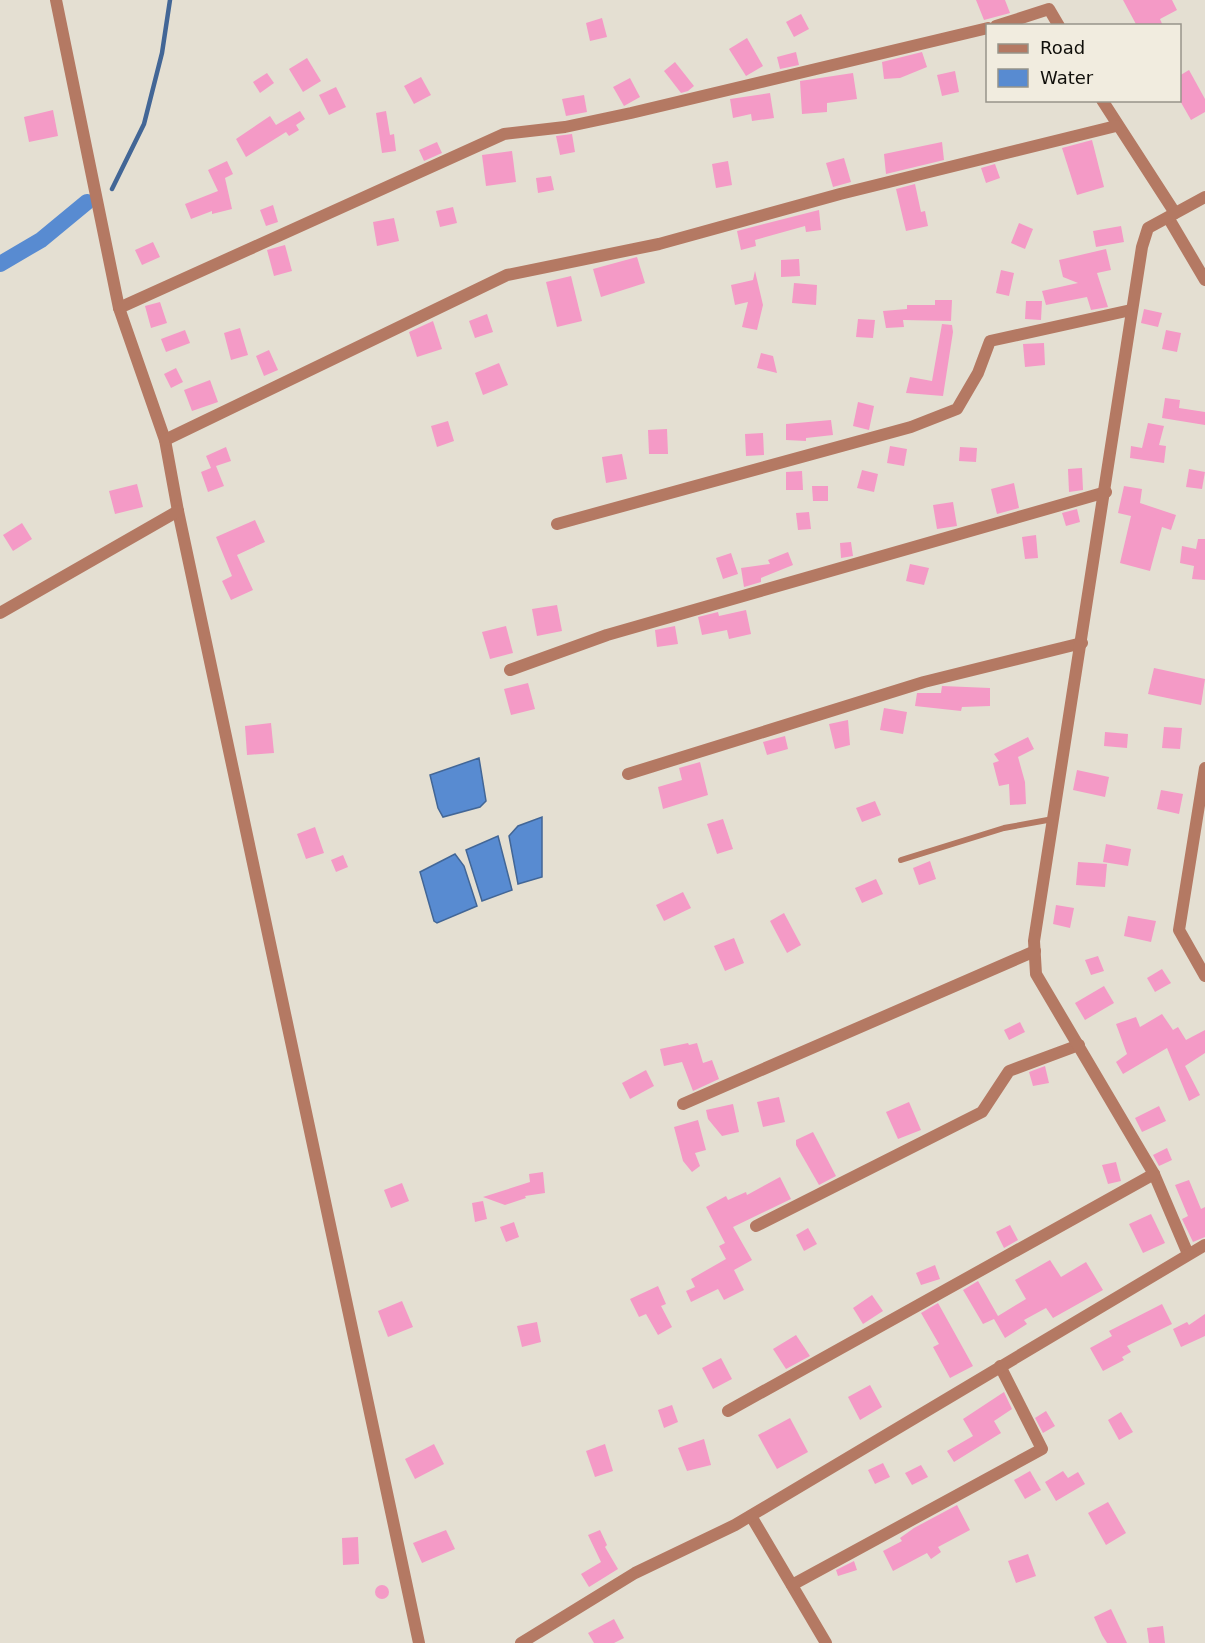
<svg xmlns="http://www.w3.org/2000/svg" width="1205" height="1643" font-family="'DejaVu Sans',sans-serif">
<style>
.water{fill:#588bd1;stroke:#426696;stroke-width:1.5}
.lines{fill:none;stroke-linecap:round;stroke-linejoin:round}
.stream{stroke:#426696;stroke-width:4.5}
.canal{stroke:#588bd1;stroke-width:16}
.building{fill:#f49ac6}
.lane{stroke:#b47963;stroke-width:6}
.street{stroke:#b47963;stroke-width:12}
</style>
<rect width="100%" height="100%" fill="#e4dfd2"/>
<g class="water">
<polygon points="479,758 486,801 480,807 443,817 438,808 430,775"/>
<polygon points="542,817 542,877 518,884 509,836 518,826"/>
<polygon points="498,836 512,890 482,901 466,850"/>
<polygon points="455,854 464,866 477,906 437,923 434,921 420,872"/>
</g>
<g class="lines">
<polyline class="stream" points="112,189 144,124 162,53 170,0"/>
<polyline class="canal" points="0,264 41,240 87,202"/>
</g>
<g class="building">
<polygon points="976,0 1005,0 1010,13 984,20"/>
<polygon points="1123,0 1172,0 1177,10 1160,19 1163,26 1137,26"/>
<polygon points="801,14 809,29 794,37 786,22"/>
<polygon points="602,18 607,37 590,41 586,23"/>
<polygon points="747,38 763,66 746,76 729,49"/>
<polygon points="796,52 799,65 780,69 777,57"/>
<polygon points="922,52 927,67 900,78 884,79 882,62"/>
<polygon points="307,58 321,81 303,92 289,69"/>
<polygon points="675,62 694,86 688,91 681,93 664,71"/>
<polygon points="1189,70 1205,99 1205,112 1191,120 1179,99 1179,76"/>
<polygon points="955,71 959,92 942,96 937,75"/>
<polygon points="267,73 274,83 260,93 253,82"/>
<polygon points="853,73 857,99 827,103 827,112 802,114 800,81"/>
<polygon points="421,77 431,95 414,104 404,86"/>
<polygon points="630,78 640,97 624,106 613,87"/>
<polygon points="336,87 346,107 329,115 319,95"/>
<polygon points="770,93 774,118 752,121 751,114 733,118 730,99"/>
<polygon points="584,95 587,112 566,116 562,99"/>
<polygon points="53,110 58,136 29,142 24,117"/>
<polygon points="300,111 305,119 296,125 299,130 289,136 286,132 246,157 236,139 270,116 276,125"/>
<polygon points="386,111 390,135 394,134 396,151 382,153 376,113"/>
<polygon points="572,134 575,152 560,155 556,136"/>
<polygon points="1092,140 1104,187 1077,195 1062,148"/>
<polygon points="437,142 442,153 424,161 419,150"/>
<polygon points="942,142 944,160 886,174 884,154"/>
<polygon points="512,151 516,182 486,186 482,155"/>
<polygon points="844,158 851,182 833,187 826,163"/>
<polygon points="227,161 233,174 225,178 232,209 212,214 212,211 191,219 185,204 218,191 208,170"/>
<polygon points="728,161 732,185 716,188 712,164"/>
<polygon points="995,164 1000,178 986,183 981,168"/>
<polygon points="551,176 554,190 538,193 536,178"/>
<polygon points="915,184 921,212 925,211 928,226 906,231 896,189"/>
<polygon points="273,205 278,222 266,226 260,210"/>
<polygon points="453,207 457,223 440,227 436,211"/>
<polygon points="819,210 821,230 806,232 805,226 755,240 756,246 741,250 737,231"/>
<polygon points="394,218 399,241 377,246 373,222"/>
<polygon points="1019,223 1033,229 1025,249 1011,243"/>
<polygon points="1121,226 1124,242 1096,247 1093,231"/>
<polygon points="153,242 160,257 142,265 135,250"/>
<polygon points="285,245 292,271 274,276 267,250"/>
<polygon points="1106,249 1111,270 1097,273 1108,307 1091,310 1087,297 1046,305 1042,291 1078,283 1063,277 1059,260"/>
<polygon points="637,257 645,283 601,297 593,269"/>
<polygon points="799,259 800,276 781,277 781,260"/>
<polygon points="1001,270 1014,273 1009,296 996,293"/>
<polygon points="755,271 763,305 757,330 742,327 748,302 735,305 731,285 753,280"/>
<polygon points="571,276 582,321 557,327 546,282"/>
<polygon points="794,283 817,285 816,305 792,303"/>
<polygon points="935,300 952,300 951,321 903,320 904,327 886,328 883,311 907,309 907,305 935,305"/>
<polygon points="1026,301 1042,301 1041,320 1025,319"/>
<polygon points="160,302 167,323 151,328 145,306"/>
<polygon points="1144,309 1162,313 1158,327 1141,323"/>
<polygon points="487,314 493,332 475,338 469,321"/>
<polygon points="858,319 875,320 873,338 856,337"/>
<polygon points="433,321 442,349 417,357 409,332"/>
<polygon points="942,324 952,325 953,332 943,396 906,393 910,377 932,381"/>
<polygon points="240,328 248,355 231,360 224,333"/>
<polygon points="185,330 190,343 166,352 161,339"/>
<polygon points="1166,330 1181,333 1177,352 1162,349"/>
<polygon points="1044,343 1045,365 1025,367 1023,344"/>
<polygon points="269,350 278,370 264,376 256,356"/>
<polygon points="761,353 773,356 777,373 757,368"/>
<polygon points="499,363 508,385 483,395 475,373"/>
<polygon points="176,368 183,382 171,388 164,374"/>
<polygon points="210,380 218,402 192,411 184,390"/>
<polygon points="1165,398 1180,400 1179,408 1205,412 1205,425 1162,418"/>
<polygon points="858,402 874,406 869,430 853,426"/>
<polygon points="831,420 833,435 806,438 806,441 786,440 786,424"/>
<polygon points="448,421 454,441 437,447 431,426"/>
<polygon points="1148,423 1164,426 1159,445 1166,446 1164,463 1130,458 1131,446 1142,448"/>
<polygon points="667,429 668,454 649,454 648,430"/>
<polygon points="763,433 764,455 746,456 745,434"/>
<polygon points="890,446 907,449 904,466 887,463"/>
<polygon points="226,447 231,461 216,466 224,486 208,492 201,472 211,468 206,456"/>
<polygon points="960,447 977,448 976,462 959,461"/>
<polygon points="622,454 627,479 606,483 602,457"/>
<polygon points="1082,468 1083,490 1069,492 1068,469"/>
<polygon points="1189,469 1205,472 1202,489 1186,487"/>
<polygon points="862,470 878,474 874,492 857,488"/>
<polygon points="802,471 803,490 786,490 786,472"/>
<polygon points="1014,483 1019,508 997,514 991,489"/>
<polygon points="137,484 143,507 115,514 109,491"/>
<polygon points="812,486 828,486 828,501 813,501"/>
<polygon points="1124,486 1142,489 1140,503 1176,515 1171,530 1162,527 1150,571 1120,563 1131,516 1118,513"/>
<polygon points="953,502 957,526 937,529 933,505"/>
<polygon points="1077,509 1080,522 1066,526 1062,513"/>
<polygon points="809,512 811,529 798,530 796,513"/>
<polygon points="255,520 265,542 237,555 253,590 231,600 222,581 232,576 216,537"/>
<polygon points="22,523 32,539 13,551 3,535"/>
<polygon points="1036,535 1038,558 1025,559 1022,537"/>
<polygon points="1198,539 1205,539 1205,580 1192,579 1194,566 1180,563 1182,546 1196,549"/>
<polygon points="851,542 853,556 841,558 840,543"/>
<polygon points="788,552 793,565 761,578 761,582 744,587 741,568 770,564 768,560"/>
<polygon points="731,553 738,574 723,579 716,558"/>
<polygon points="910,564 929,568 924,585 906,581"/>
<polygon points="557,605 562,631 537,636 532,609"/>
<polygon points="746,610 751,634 729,639 727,630 702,635 698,617 718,612 719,616"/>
<polygon points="506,626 513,653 490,659 482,632"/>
<polygon points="675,626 678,644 657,647 655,630"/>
<polygon points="1154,668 1205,679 1201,705 1148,694"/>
<polygon points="528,683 535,709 511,715 504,689"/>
<polygon points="942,686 990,688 990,706 962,707 961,711 915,706 917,693 941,693"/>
<polygon points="884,708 907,712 903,734 880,730"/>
<polygon points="848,720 850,745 835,749 829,724"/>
<polygon points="271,723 274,753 247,755 245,726"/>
<polygon points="1164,727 1182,728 1180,749 1162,748"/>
<polygon points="1105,732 1128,734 1127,748 1104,746"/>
<polygon points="785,736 788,749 767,755 763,742"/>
<polygon points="1028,737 1034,749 1018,757 1025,782 1026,804 1010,805 1009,784 999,786 993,763 999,761 994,754"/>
<polygon points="700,762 708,795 663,809 658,787 682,780 679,768"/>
<polygon points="1077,770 1109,777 1105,797 1073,790"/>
<polygon points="1161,790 1183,794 1179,814 1157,809"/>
<polygon points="875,801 881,815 862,822 856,808"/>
<polygon points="723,819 733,849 717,854 707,824"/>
<polygon points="315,827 324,853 306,859 297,834"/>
<polygon points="1106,844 1131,849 1128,866 1103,862"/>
<polygon points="343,855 348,867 336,872 331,860"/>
<polygon points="930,861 936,879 919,885 913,868"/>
<polygon points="1078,862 1107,864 1105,887 1076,885"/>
<polygon points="876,879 883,894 862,903 855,888"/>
<polygon points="683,892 691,908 664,921 656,905"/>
<polygon points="1056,905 1074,908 1070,928 1053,924"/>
<polygon points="784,913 801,945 787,953 770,921"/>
<polygon points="1128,916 1156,921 1151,942 1124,936"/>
<polygon points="734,938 744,963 725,971 714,946"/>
<polygon points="1098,956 1104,971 1091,975 1085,960"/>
<polygon points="1162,969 1171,983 1155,992 1147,978"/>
<polygon points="1104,986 1114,1003 1085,1020 1075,1003"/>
<polygon points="1162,1014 1173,1030 1178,1027 1186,1040 1205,1030 1205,1053 1185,1066 1200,1095 1189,1101 1167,1048 1123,1074 1116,1062 1127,1054 1116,1024 1136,1017 1140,1027"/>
<polygon points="1020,1022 1025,1032 1009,1040 1004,1030"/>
<polygon points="688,1043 689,1045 697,1043 703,1063 712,1060 719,1079 693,1091 682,1062 664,1066 660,1049"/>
<polygon points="1045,1066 1049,1083 1033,1086 1029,1072"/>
<polygon points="646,1070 654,1086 630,1099 622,1083"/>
<polygon points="779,1097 785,1122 763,1127 757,1102"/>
<polygon points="909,1102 921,1130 898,1139 886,1112"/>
<polygon points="733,1104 739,1132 722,1136 708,1119 706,1110"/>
<polygon points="1159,1106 1166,1121 1142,1132 1135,1118"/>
<polygon points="698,1120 706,1150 695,1153 700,1166 692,1172 683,1161 674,1127"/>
<polygon points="813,1132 836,1176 819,1185 796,1145 796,1140"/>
<polygon points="1167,1148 1172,1160 1159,1166 1153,1155"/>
<polygon points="1116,1162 1121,1181 1108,1184 1102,1165"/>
<polygon points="543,1172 545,1193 525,1196 526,1198 505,1205 483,1197 530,1182 529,1174"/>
<polygon points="780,1177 791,1199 733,1227 752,1260 734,1270 744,1290 724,1300 718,1289 691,1302 686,1291 695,1287 691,1279 726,1259 719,1246 725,1243 706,1207 726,1196 728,1200 746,1192 747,1195"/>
<polygon points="1189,1180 1201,1209 1205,1207 1205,1237 1193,1242 1182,1219 1188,1216 1175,1185"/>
<polygon points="402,1183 409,1201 391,1208 384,1190"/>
<polygon points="483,1201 487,1219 475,1222 472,1203"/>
<polygon points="1151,1214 1165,1243 1143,1253 1129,1224"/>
<polygon points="514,1222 519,1237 506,1242 500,1227"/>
<polygon points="1010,1225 1018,1240 1004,1248 996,1232"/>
<polygon points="808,1228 817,1244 804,1251 796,1235"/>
<polygon points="1050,1260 1061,1277 1086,1262 1103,1290 1053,1318 1046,1308 1024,1320 1027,1324 1005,1338 994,1319 983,1324 963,1290 978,1281 998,1316 1026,1299 1015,1280"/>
<polygon points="935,1265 940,1279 921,1285 916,1273"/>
<polygon points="658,1286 666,1304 661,1306 672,1327 658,1335 646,1314 639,1317 630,1299"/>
<polygon points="872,1295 883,1311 863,1324 853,1308"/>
<polygon points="402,1301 413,1327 388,1337 378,1311"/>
<polygon points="938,1303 973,1366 950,1378 933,1347 939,1344 921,1313"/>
<polygon points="1162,1304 1172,1324 1127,1346 1131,1352 1122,1357 1124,1360 1103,1371 1090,1348 1112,1336 1109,1331"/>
<polygon points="1205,1314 1205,1336 1181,1347 1173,1329 1187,1322 1189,1325"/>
<polygon points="537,1322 541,1342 522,1347 517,1326"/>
<polygon points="796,1335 810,1356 786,1369 773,1349"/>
<polygon points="721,1358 732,1379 713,1389 702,1368"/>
<polygon points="870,1385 882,1407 860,1420 848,1397"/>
<polygon points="1004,1392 1012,1409 994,1421 1001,1433 954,1462 947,1451 973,1436 963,1419"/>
<polygon points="672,1405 678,1422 664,1428 658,1410"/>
<polygon points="1046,1411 1055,1426 1043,1433 1035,1418"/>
<polygon points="1121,1412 1133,1432 1119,1440 1108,1420"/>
<polygon points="790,1418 808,1452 777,1469 758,1435"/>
<polygon points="704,1439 711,1465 687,1471 678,1448"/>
<polygon points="434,1444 444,1464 415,1479 405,1459"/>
<polygon points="605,1444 613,1471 595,1477 586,1451"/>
<polygon points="883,1463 890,1477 875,1484 868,1470"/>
<polygon points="921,1465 928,1477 912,1485 905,1473"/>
<polygon points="1030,1471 1041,1490 1025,1499 1014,1480"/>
<polygon points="1063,1471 1068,1478 1078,1472 1085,1484 1056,1501 1045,1482"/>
<polygon points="1108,1502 1126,1533 1106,1545 1088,1513"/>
<polygon points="957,1505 970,1530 938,1547 941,1552 931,1559 927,1553 893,1571 883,1551 902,1541 900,1538 914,1528"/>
<polygon points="446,1530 455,1549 422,1563 413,1543"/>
<polygon points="600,1530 607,1545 605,1547 618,1569 589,1587 581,1574 601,1562 588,1535"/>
<polygon points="358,1537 359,1564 343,1565 342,1538"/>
<polygon points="1028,1554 1036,1576 1016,1583 1008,1561"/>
<polygon points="854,1561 857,1570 838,1576 836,1570"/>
<circle cx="382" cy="1592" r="7"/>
<polygon points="1111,1609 1127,1643 1107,1643 1102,1635 1094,1617"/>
<polygon points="614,1619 624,1638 614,1643 594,1643 588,1633"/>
<polygon points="1163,1626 1165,1643 1149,1643 1147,1628"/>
</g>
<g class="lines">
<polyline class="lane" points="901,860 1004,828 1053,819"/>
<g class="street">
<polyline points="56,0 119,308 165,440 178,511 419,1643"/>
<polyline points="996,26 1049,9 1059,26"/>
<polyline points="1102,100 1175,213"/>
<polyline points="1169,219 1205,280"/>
<polyline points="119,308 504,134 565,127 631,113 988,28"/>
<polyline points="165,440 507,275 659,244 840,194 1116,126"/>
<polyline points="557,524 911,427 957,409 978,373 990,341 1131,310"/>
<polyline points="0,613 178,511"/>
<polyline points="510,670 607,635 1106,492"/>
<polyline points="1205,768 1179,930 1205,976"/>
<polyline points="628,774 924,682 1082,643"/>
<polyline points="683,1104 1035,951"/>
<polyline points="756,1226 982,1112 1009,1071 1079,1045"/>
<polyline points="1188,1254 1154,1174 1036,974 1034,941 1142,247 1148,228 1205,197"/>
<polyline points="728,1411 1154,1174"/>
<polyline points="751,1516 826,1643"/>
<polyline points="792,1585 1042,1449 1000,1366"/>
<polyline points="521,1643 635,1573 735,1525 1205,1245"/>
</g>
</g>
<rect x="986" y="24" width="195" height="78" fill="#f1ecdf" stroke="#97948a" stroke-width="1.5"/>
<rect x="998" y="44" width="30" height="9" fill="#b47963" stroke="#97948a" stroke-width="1.5"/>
<text x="1040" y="54" font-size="18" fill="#100f0b">Road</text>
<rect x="998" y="69" width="30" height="18" fill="#588bd1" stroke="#97948a" stroke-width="1.5"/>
<text x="1040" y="84" font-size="18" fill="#100f0b">Water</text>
</svg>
